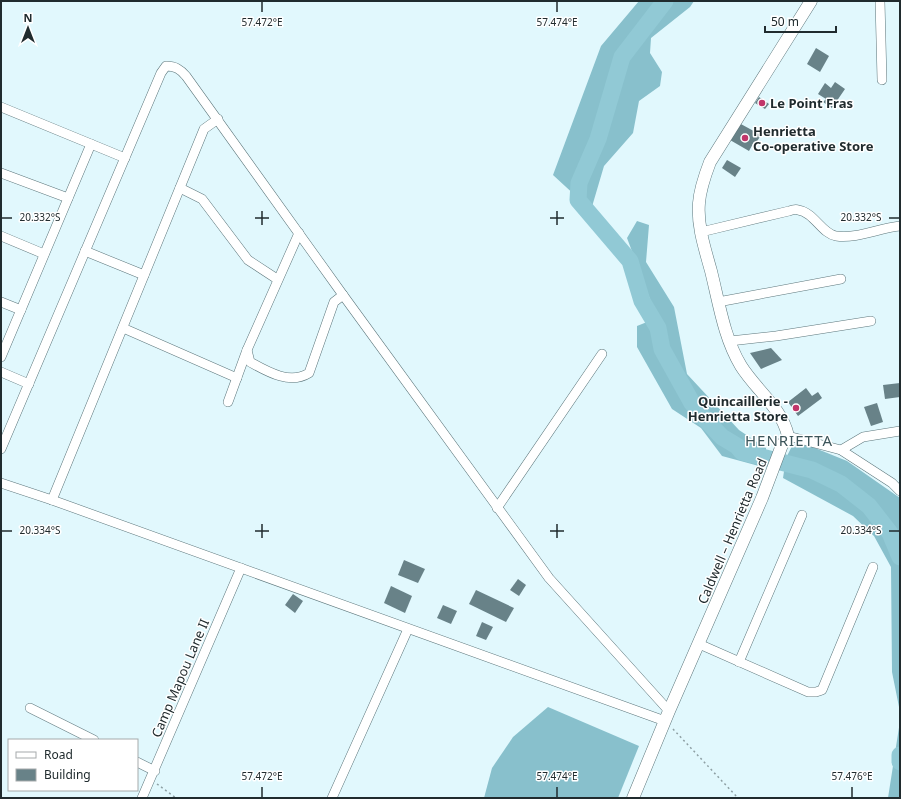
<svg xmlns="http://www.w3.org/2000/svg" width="901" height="799" font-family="'Noto Sans',sans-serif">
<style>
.forest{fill:#88c0cc}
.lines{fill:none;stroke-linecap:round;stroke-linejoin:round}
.river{stroke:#91c9d5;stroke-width:17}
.building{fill:#688288}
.minor-casing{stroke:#5d777c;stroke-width:10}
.major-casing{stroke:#5d777c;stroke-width:13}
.path{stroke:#8ea0a4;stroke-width:1.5;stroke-dasharray:2 3;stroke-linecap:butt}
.minor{stroke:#fff;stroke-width:9}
.major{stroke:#fff;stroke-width:12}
.ticks{fill:none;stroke:#202b2e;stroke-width:1.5}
.poi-dot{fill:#c1356a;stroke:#fff;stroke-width:1.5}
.labels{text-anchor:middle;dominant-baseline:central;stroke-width:3;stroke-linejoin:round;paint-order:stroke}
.poi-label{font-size:13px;font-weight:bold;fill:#202b2e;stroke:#fff;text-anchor:start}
.street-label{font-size:13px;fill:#202b2e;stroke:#fff}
.quarter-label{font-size:15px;letter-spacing:1px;fill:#3d565b;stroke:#fff}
.ticks-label{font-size:10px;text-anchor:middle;fill:#202b2e;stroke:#fff;stroke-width:3;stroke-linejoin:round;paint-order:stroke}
</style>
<rect width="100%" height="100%" fill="#e1f8fd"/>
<g class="forest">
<polygon points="639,1 694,1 690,7 651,38 650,53 662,72 660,86 639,101 633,133 604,166 591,210 553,175 601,46"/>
<polygon points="637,221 649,225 646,262 674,307 687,374 739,430 766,448 766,464 759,466 722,456 701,428 672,409 637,347 637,326 657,318 627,238"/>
<polygon points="793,444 810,446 847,461 900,498 900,712 892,672 891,567 874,536 853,516 783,478 786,458"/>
<polygon points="548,707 639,746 618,798 484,798 492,768 513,737"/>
<polygon points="900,721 900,798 888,798"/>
</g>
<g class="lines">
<g class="river">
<polyline points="665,1 622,57 598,139 579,183 578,200 630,261 642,301 658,328 662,349 692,403 704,418 722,437 737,446 742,452 812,470 841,484 869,506 890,533 900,557"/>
<polyline points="900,755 900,762"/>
</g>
</g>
<g class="building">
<polygon points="816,48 829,56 820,72 807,64"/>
<polygon points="835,82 845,89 832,108 823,102 826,99 818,94 825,83 831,88"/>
<polygon points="759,97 769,104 765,109 755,103"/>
<polygon points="739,123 761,135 756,143 754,142 749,151 730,140"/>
<polygon points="727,160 741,168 735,177 722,168"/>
<polygon points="771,348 782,360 761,369 750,353"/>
<polygon points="900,383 900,397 885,399 883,385"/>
<polygon points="806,388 812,396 818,392 822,398 798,416 788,402"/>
<polygon points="877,403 883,422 871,426 864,407"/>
<polygon points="404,560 425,569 418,583 398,575"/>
<polygon points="518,579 526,585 519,596 510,590"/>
<polygon points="391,586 412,596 405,613 384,603"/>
<polygon points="476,590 514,608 506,622 469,604"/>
<polygon points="293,594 303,601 295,613 285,605"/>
<polygon points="443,605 457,611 451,624 437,618"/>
<polygon points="482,622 493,627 486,640 476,636"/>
</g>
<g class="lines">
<g class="minor-casing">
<g id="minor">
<polyline points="880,1 882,80"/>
<polyline points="1,107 125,158"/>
<polyline points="1,173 68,198"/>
<polyline points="180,188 202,199 248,260 277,279"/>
<path d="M701,232l88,-21c3,-1 7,-2 9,-1 16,2 24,24 38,26 21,3 43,-8 64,-10"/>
<polyline points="1,236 44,254"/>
<polyline points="85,251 144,275"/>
<polyline points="1,302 21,310"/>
<polyline points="718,302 841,279"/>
<polyline points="123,328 237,378"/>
<polyline points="730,341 776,336 871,321"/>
<path d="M247,350l3,12c18,10 40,23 59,11l25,-71 9,-7"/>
<polyline points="1,357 91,144"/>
<polyline points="1,372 29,384"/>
<polyline points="228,402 247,350 299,233"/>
<polyline points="788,436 841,450 892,483 900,491"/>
<path d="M1,449l160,-376 5,-7c9,0 14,3 20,10l157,219 206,283 120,133"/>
<polyline points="841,450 863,437 900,431"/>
<polyline points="1,483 52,500 665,721"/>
<polyline points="52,500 204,129 218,119"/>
<polyline points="497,508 602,354"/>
<polyline points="699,644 808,692 816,692 822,690 873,567"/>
<polyline points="739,662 802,515"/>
<polyline points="30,708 94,740"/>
<polyline points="137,762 155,771"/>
<polyline points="142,798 241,568"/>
<polyline points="332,798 408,629"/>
</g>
</g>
<g class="major-casing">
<path id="major" d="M633,798l36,-87 93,-213 20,-53 6,-9c-6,-28 -32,-46 -47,-70 -17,-28 -22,-63 -30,-95 -6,-22 -14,-45 -12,-68 1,-14 6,-28 11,-41l101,-161"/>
</g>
<g class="path">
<polyline points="673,729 738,798"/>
<polyline points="157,784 176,798"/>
</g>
<use href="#minor" class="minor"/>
<use href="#major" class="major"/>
</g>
<path class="ticks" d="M262,2v10M557,2v10M262,211v14M557,211v14M2,218h10M255,218h14M550,218h14M889,218h10M262,524v14M557,524v14M2,531h10M255,531h14M550,531h14M889,531h10M262,787v10M557,787v10M852,787v10"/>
<g class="poi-dot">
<circle cx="762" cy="103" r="4"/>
<circle cx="745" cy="138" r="4"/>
<circle cx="796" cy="408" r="4"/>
</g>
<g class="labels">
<g class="poi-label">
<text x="770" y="103">Le Point Fras</text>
<text x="753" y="131">Henrietta<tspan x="753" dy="15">Co-operative Store</tspan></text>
<text x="788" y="401" text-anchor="end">Quincaillerie -<tspan x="788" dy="15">Henrietta Store</tspan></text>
</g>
<g class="street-label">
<text transform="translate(732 531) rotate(-67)">Caldwell – Henrietta Road</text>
<text transform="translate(180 678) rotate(-67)">Camp Mapou Lane II</text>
</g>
<g class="quarter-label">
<text x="789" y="440">HENRIETTA</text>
</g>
</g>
<g class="ticks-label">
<text x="262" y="26">57.472°E</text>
<text x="557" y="26">57.474°E</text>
<text x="40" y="221">20.332°S</text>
<text x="861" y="221">20.332°S</text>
<text x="40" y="534">20.334°S</text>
<text x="861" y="534">20.334°S</text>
<text x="262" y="780">57.472°E</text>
<text x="557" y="780">57.474°E</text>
<text x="852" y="780">57.476°E</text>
</g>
<rect width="901" height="799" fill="none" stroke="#202b2e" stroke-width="4"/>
<rect x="8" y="739" width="130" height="52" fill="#ffffff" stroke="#a6aaab"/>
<rect x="16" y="752" width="20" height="6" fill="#ffffff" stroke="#a6aaab"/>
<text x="44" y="759" font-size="12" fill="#202b2e">Road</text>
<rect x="16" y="769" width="20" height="12" fill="#688288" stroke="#a6aaab"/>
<text x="44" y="779" font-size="12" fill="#202b2e">Building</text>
<g transform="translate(28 28)" stroke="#ffffff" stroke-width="3" paint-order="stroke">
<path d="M0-3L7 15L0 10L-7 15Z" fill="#202b2e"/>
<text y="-6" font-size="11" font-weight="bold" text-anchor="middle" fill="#202b2e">N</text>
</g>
<path d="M765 26v6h71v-6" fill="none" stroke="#202b2e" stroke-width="2"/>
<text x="771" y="26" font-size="12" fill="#202b2e" stroke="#ffffff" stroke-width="3" paint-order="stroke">50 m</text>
</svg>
